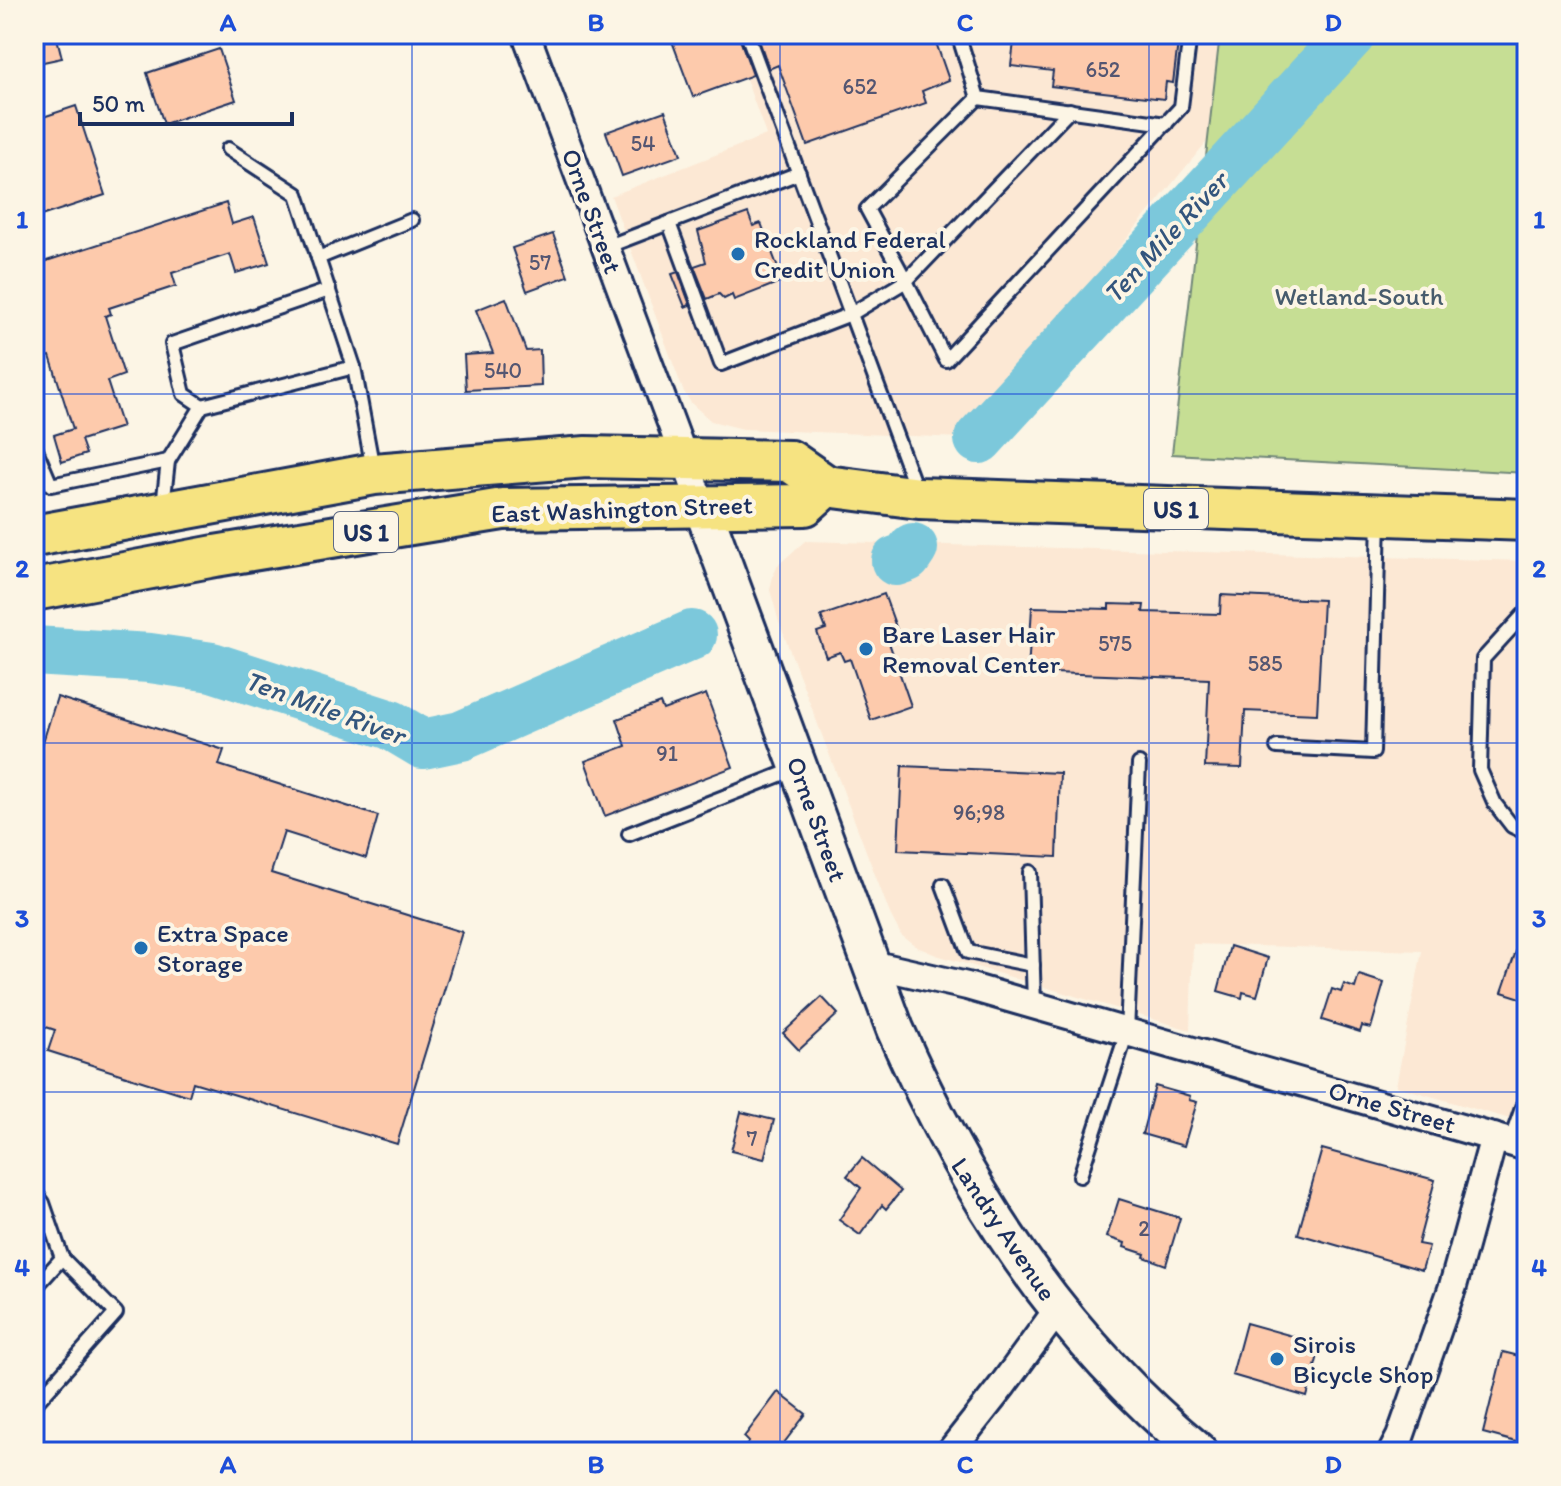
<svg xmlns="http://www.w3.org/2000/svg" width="1561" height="1486" font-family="Itim,sans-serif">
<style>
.built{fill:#fce8d4}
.green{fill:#c6de94;stroke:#708679;stroke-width:2}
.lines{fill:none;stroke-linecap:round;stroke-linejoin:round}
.river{stroke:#7cc8db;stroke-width:50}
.building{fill:#fdcaac;stroke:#1b2f5e;stroke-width:2}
.lane-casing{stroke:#1b2f5e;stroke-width:18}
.street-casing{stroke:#1b2f5e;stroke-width:32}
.secondary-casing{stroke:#1b2f5e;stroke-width:42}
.primary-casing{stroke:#1b2f5e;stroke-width:46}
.lane{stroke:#fcf5e5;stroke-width:12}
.street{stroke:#fcf5e5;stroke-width:26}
.secondary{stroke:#fcf5e5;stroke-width:36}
.primary{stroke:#f6e381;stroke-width:40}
.grid{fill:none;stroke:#1d4ed8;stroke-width:2;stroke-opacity:0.55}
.poi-dot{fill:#1f6fb2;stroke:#fcf5e5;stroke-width:3}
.labels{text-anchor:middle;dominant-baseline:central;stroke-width:8;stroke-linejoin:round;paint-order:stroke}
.number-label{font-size:22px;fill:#545672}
.shield{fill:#fcf5e5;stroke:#5e6a86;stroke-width:2}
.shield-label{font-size:24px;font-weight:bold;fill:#1b2f5e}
.street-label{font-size:26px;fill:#1b2f5e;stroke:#fcf5e5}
.poi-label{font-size:26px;fill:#1b2f5e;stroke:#fcf5e5;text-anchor:start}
.park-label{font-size:26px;fill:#465b6c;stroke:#fcf5e5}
.water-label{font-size:28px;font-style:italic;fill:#33557d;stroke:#fcf5e5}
.neatline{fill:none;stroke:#1d4ed8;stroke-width:3}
.grid-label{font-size:26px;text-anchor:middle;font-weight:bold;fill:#1d4ed8}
</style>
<rect width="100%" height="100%" fill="#fcf5e5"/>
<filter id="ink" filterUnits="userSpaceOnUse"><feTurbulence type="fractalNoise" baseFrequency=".0125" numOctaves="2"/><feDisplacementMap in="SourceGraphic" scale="16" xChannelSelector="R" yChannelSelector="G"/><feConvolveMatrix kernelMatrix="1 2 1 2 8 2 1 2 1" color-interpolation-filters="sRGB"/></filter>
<g filter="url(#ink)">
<g class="built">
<polygon points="730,34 1221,34 1209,139 962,438 743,429 711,421 691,403 683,390 611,196 766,135"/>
<polygon points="805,541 1527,561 1527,1124 1396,1086 1422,951 1193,944 1190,1030 936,955 917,947 901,935 890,914 779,622 770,590 773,576 778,565"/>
</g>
<polygon class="green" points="1220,34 1527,34 1527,473 1172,454"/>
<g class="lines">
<g class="river">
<polyline points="979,439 1351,34"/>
<polyline points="896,561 907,557 913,548"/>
<polyline points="34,651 150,658 212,667 391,725 423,744 461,736 692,635"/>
</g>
</g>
<g class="building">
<polygon points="56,34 62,58 34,64 34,38"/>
<polygon points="692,34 738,34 753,75 693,97 672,41"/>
<polygon points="757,34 933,34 949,80 922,91 926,103 807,145 778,65 769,69"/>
<polygon points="1015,34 1179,34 1173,83 1166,82 1164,99 1051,86 1053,71 1011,66"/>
<polygon points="219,49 236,100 164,124 147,73"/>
<polygon points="76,106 105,195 41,216 34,194 34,120"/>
<polygon points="665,111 681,155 622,176 606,132"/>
<polygon points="226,203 232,224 254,217 269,263 236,273 230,254 172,273 176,286 109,308 111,314 105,316 124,375 107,381 122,427 81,440 86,454 62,462 54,435 73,429 50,356 34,361 34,265"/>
<polygon points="748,213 753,226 761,223 781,276 778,277 780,282 734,300 732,295 724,299 719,294 707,299 694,266 706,262 698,231"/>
<polygon points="553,234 568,276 527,291 512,248"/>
<polygon points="678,272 690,305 685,307 672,274"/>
<polygon points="506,298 526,351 540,350 541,386 466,390 464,355 493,353 476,310"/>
<polygon points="884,594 897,630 886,634 911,706 871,720 850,659 844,661 840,652 826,657 817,632 826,629 821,616"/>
<polygon points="1221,595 1323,600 1317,714 1245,711 1242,768 1205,767 1209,679 1028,672 1032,607 1109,609 1109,604 1144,605 1143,612 1220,614"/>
<polygon points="706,694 733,767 605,816 585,761 626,746 617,719 660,703 663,710"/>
<polygon points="57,697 224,750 219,765 378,816 366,858 284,832 271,873 462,932 397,1144 193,1082 189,1096 48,1051 55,1030 34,1023 34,771"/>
<polygon points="902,766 1060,773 1057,857 898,850"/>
<polygon points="1523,931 1527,931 1527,1000 1502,992"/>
<polygon points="1230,946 1268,958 1257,996 1243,992 1242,998 1218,991"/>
<polygon points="1359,975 1384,983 1371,1028 1362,1026 1360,1032 1322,1020 1332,989 1341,992 1344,984 1355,988"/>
<polygon points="822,997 838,1014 799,1050 783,1033"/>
<polygon points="1155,1086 1190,1096 1189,1100 1197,1102 1184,1146 1142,1134"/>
<polygon points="741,1112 774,1120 764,1159 731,1151"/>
<polygon points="1322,1149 1435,1180 1418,1244 1429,1246 1422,1270 1298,1234"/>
<polygon points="862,1158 901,1191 886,1209 882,1205 860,1235 839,1220 861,1188 847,1176"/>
<polygon points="1119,1199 1180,1218 1166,1265 1144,1257 1145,1254 1124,1247 1125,1243 1107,1237"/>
<polygon points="1246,1323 1321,1344 1307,1397 1232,1375"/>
<polygon points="1503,1352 1527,1358 1527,1415 1520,1443 1483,1433"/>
<polygon points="778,1392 806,1414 777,1452 741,1452 749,1442 744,1437"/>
</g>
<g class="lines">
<g class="lane-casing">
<g id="lane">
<polyline points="747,34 917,492"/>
<polyline points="958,34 978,98 1166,124"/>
<polyline points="978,98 867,209 906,281 1070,110"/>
<polyline points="228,149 297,194 354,367"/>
<polyline points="669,223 721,364 851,314 906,281 946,360 1181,107 1190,34"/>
<polyline points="606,247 799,173"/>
<polyline points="318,258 412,220"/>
<polyline points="202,406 184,394 172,344 329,290"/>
<polyline points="34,445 51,485 168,461 202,406 354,367 373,469"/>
<polyline points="163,506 168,461"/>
<polyline points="1527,611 1483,659 1480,770 1495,804 1512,826 1527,833"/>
<polyline points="1277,747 1373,752 1379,518"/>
<polyline points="629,834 795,769"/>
<polyline points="1030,872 1034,1005"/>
<polyline points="943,885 968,952 1033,965"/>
<polyline points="1510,1142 1527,1094"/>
<polyline points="1080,1176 1127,1032 1139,764"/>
<polyline points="34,1191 43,1203 62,1258 116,1313 34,1405"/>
<polyline points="34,1289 62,1258"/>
</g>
</g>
<g class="street-casing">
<g id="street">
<polyline points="526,34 702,506"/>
<polyline points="871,964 967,986 1527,1147"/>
<polyline points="950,1452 1002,1386 1058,1309"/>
<polyline points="1392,1452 1400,1437 1453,1286 1494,1137"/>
</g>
</g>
<g class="secondary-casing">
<path id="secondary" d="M702,506l193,523c73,166 163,306 304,423"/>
</g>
<g class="primary-casing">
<g id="primary">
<polyline points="34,536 374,474 586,457 790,461 826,486 919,498 1527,520"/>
<polyline points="34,590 215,556 503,509 805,505 826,486"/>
</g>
</g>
<use href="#lane" class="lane"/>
<use href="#street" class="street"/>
<use href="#secondary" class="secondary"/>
<use href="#primary" class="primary"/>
</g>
</g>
<path class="grid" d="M412,34v1418M780,34v1418M1149,34v1418M34,394h1493M34,743h1493M34,1092h1493"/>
<g class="poi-dot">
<circle cx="738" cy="254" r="8"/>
<circle cx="866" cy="649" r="8"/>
<circle cx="141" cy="948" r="8"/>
<circle cx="1277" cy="1359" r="8"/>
</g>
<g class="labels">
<g class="number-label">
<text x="1103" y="69">652</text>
<text x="860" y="86">652</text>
<text x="643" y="143">54</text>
<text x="540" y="262">57</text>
<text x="503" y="370">540</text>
<text x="1115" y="643">575</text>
<text x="1265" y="663">585</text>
<text x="667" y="753">91</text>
<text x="979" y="812">96;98</text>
<text x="752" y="1138">7</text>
<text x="1144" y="1228">2</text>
</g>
<g class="shield">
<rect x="1144" y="489" width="64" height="40" rx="6"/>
<rect x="334" y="512" width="64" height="40" rx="6"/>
</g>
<g class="shield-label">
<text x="1176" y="509">US 1</text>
<text x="366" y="532">US 1</text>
</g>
<g class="street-label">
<text transform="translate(592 211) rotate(70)">Orne Street</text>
<text transform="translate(622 509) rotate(-2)">East Washington Street</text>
<text transform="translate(817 819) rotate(70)">Orne Street</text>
<text transform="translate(1392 1107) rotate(16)">Orne Street</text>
<text transform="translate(1004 1229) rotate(56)">Landry Avenue</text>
</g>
<g class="poi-label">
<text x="754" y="239">Rockland Federal<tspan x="754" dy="30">Credit Union</tspan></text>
<text x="882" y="634">Bare Laser Hair<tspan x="882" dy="30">Removal Center</tspan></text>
<text x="157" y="933">Extra Space<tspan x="157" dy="30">Storage</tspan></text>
<text x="1293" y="1344">Sirois<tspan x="1293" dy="30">Bicycle Shop</tspan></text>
</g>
<g class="park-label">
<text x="1359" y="296">Wetland-South</text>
</g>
<g class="water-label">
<text transform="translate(1165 237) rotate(-47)">Ten Mile River</text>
<text transform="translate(325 707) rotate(20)">Ten Mile River</text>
</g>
</g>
<rect width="1561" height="1486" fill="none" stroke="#fcf5e5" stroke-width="88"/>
<path d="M80 112v12h212v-12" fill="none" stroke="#1b2f5e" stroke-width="4"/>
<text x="92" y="112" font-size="24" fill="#1b2f5e" stroke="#fcf5e5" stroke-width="6" paint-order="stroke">50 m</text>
<rect x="44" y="44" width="1473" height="1398" class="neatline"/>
<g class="grid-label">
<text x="228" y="31">A</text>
<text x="596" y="31">B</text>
<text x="965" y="31">C</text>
<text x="1333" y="31">D</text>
<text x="22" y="228">1</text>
<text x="1539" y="228">1</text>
<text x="22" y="577">2</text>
<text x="1539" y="577">2</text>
<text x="22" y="927">3</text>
<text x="1539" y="927">3</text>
<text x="22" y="1276">4</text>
<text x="1539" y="1276">4</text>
<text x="228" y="1473">A</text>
<text x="596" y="1473">B</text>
<text x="965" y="1473">C</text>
<text x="1333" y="1473">D</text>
</g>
</svg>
